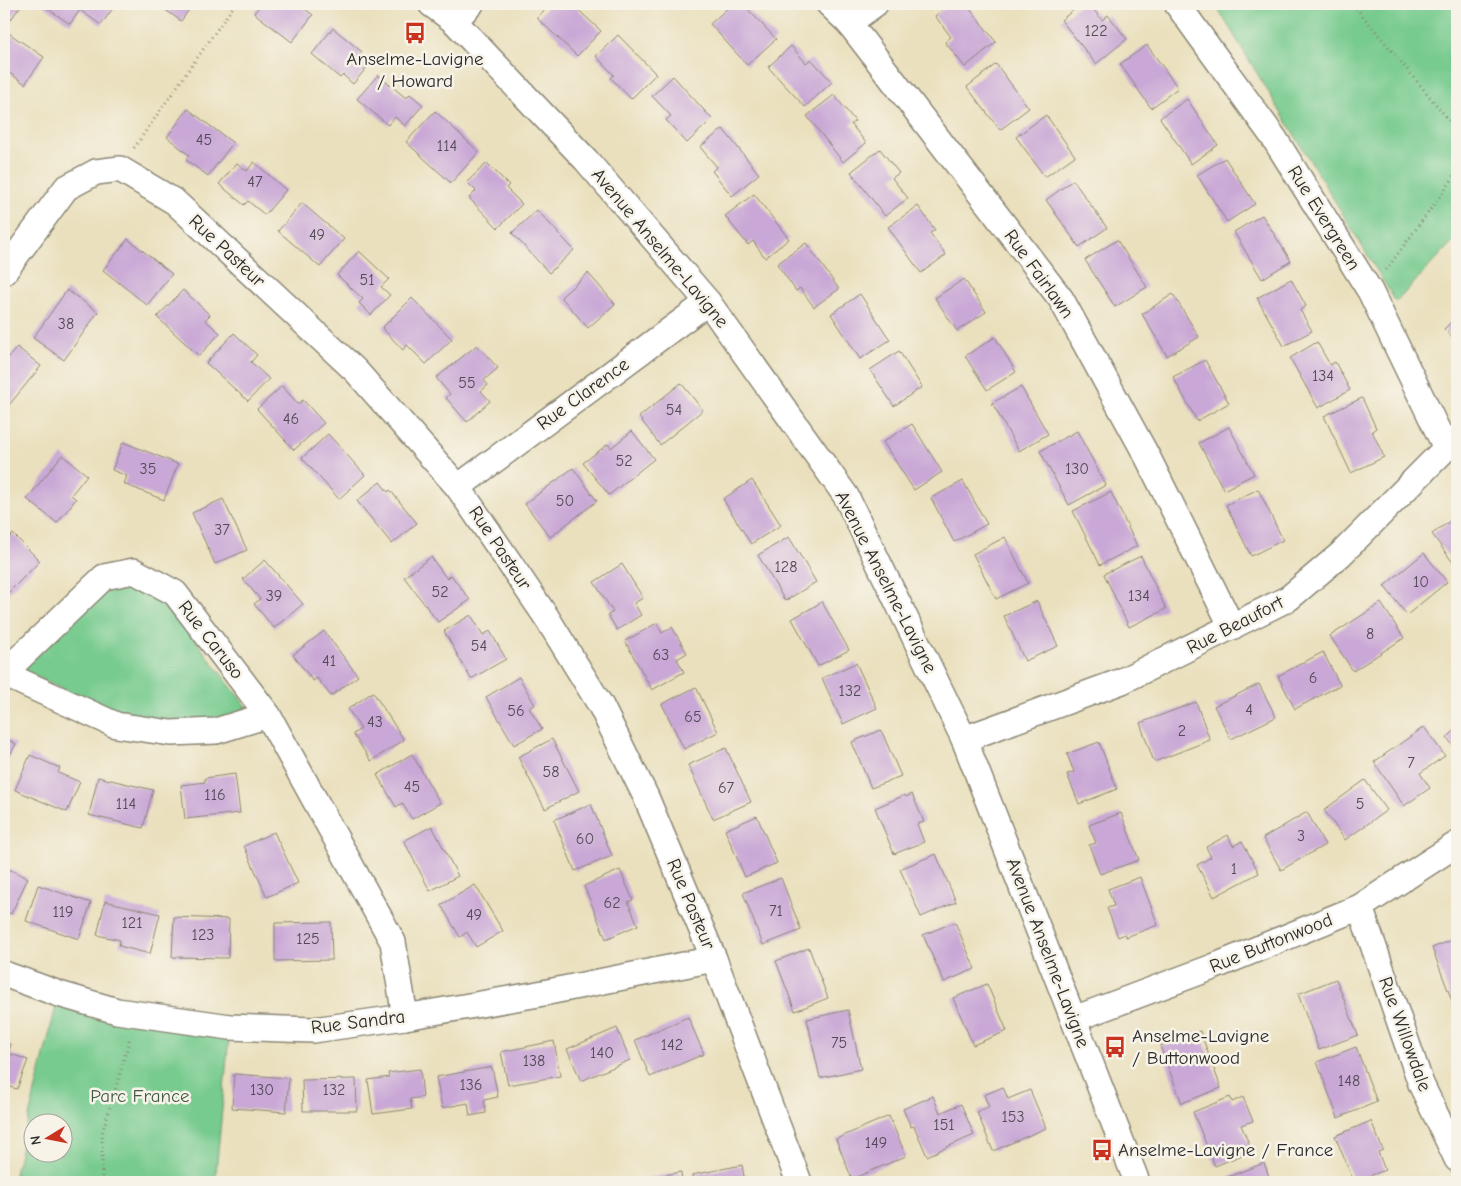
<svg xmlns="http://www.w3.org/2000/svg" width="1461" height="1186" font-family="'Comic Neue',sans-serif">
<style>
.green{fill:#77cb8f;stroke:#517b5d;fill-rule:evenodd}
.building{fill:#c9a7d6}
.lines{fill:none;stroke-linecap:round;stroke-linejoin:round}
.minor-casing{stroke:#8a8674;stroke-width:28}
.path{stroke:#8a8674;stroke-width:3;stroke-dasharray:1 4;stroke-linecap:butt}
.minor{stroke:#fff;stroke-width:25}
.labels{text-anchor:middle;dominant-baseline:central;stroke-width:5;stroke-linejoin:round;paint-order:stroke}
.number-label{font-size:16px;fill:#524a56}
.poi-label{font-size:19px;fill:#2b2b2b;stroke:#f7f3e8;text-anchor:start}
.street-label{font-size:19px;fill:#2b2b2b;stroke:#f7f3e8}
.park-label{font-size:19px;fill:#425b49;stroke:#f7f3e8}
</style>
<rect width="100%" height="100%" fill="#f7f3e8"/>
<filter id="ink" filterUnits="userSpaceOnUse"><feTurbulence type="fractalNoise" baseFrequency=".02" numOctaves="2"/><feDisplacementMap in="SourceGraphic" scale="10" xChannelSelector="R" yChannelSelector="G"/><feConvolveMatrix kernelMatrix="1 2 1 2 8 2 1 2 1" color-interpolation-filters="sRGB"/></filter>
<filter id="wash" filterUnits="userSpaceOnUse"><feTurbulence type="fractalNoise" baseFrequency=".0096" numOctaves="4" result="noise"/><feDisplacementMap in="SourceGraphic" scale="20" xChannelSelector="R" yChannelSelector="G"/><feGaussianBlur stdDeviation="1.12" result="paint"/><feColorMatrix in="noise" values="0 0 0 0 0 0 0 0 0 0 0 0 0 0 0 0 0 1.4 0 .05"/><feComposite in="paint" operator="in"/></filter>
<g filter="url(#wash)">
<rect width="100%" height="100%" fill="#eae0bd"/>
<g class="green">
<polygon points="1215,4 1457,4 1457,237 1396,302"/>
<polygon points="115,586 140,588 169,606 248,709 221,720 175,724 115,713 18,669 98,594"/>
<path d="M59,994l171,33 -15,155h-202zM32,1124h30v30h-30z"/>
</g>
<g id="blocks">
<g class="building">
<polygon points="4,4 22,4 4,29"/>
<polygon points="41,4 116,4 101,25 80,10 70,24"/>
<polygon points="157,4 193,4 181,21"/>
<polygon points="261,4 298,4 313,15 292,42 254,13"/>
<polygon points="550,4 572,4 601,31 577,56 537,18"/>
<polygon points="732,4 743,4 776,39 747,65 710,24"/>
<polygon points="950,4 966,4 996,42 965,67 945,42 951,37 935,16"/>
<polygon points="1081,4 1089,4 1102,20 1108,15 1127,39 1096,64 1061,20"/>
<polygon points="333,28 362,52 358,57 368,66 353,84 343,75 340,78 312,54"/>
<polygon points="4,30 44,57 25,84 4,69"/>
<polygon points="618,35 656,74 631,99 611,78 614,75 596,56"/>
<polygon points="1147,45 1178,88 1151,108 1120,64"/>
<polygon points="791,46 806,63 811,59 832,82 805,107 768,67"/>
<polygon points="996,64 1029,108 1000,130 967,87"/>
<polygon points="378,75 406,98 410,94 423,105 405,126 395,117 388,125 357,99"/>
<polygon points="673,76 712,119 687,143 666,120 671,116 652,96"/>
<polygon points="834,95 855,121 851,124 866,143 843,162 807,116"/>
<polygon points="1187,99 1218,145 1191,164 1160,118"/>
<polygon points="188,109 233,143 208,176 186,160 189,155 167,137"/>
<polygon points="435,111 479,152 451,183 406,142"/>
<polygon points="1046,115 1075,156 1045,177 1016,137"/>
<polygon points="723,129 759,174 732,196 712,171 717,167 700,147"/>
<polygon points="880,149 899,173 892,178 908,198 885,216 851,172"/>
<polygon points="1225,158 1255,204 1227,222 1197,175"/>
<polygon points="254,162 286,190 265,215 248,201 244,205 219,184 237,163 247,171"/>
<polygon points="487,163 509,185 506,188 522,204 498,228 469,198 476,191 467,182"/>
<polygon points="1073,180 1107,228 1079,247 1046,200"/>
<polygon points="754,194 789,239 765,258 753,241 748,245 725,216"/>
<polygon points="302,203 344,239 320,267 278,231"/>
<polygon points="918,206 935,230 930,233 946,255 921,273 888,227"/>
<polygon points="537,210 574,250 549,273 512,233"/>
<polygon points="1262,215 1291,261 1262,279 1234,232"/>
<polygon points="128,239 172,274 147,305 103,270"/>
<polygon points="1117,240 1147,287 1115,307 1085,260"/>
<polygon points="806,243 839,289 814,307 800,288 796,291 777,264"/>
<polygon points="359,251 389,279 381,287 390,295 371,315 359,303 363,299 337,275"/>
<polygon points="588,273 615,304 588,328 561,297"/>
<polygon points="964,279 986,312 957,331 935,298"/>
<polygon points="1291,279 1306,306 1300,310 1312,331 1284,346 1257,298"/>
<polygon points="67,290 98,312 64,360 33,338"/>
<polygon points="183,290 210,315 205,320 220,333 199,356 157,317"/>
<polygon points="860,294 890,340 860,359 831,314"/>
<polygon points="1173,294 1199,337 1167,356 1142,314"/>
<polygon points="412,298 452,339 426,364 407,345 403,350 382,328"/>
<polygon points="1457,316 1457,342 1444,329"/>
<polygon points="234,333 257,355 251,362 269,379 248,401 206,363"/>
<polygon points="995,337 1016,372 987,390 965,356"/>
<polygon points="1317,342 1330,365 1335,362 1350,390 1318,408 1290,358"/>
<polygon points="477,345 498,368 484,380 488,385 481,391 490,401 467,422 446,398 450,394 436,378"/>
<polygon points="17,347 41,366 5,410 4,409 4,363"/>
<polygon points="899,351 922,387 894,406 870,370"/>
<polygon points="1205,360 1229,403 1197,421 1173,377"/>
<polygon points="681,383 703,410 660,445 639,417"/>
<polygon points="282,386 298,404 303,400 324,423 294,450 257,409"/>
<polygon points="1021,387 1048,434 1019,451 992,403"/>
<polygon points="1362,398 1376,428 1372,431 1384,457 1351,473 1324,416"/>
<polygon points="912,424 942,472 914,490 883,442"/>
<polygon points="1229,427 1254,474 1224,490 1199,443"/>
<polygon points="632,431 654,459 609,495 583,463 608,444 611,448"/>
<polygon points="1077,431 1106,485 1069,505 1040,451"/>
<polygon points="328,434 365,475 339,499 302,458"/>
<polygon points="123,442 178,464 164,500 124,484 127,476 112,470"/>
<polygon points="62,455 87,475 71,495 76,499 57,523 27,499"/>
<polygon points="573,468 597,501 550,537 525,504"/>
<polygon points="752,480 781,525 751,544 723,499"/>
<polygon points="963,481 987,524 954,542 931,498"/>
<polygon points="380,482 388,492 390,490 417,523 392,544 357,501"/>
<polygon points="1258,489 1283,540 1251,556 1226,505"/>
<polygon points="1111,492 1137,546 1100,565 1073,511"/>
<polygon points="223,499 247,550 215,564 192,513"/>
<polygon points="1457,516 1457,562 1454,564 1432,534"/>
<polygon points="13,534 40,561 4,597 4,543"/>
<polygon points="789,537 816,582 785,601 758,555"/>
<polygon points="1005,537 1028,583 996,599 973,554"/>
<polygon points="1424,553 1447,582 1407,615 1384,586"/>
<polygon points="1141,556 1166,609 1129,627 1104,574"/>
<polygon points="431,557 447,579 451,575 470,600 438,622 404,577"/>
<polygon points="265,560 303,604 274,628 254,604 260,599 243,579"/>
<polygon points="622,564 643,598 634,603 641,615 617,630 608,615 613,612 594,582"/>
<polygon points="1037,601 1058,646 1025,661 1004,616"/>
<polygon points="822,602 849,650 818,666 792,619"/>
<polygon points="1381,603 1404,638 1353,671 1330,636"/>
<polygon points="471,615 483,635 490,631 506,659 471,679 444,631"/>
<polygon points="657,623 662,633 672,627 687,653 677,659 684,672 652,690 625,641"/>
<polygon points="324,631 358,676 331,696 317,678 313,681 293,655"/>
<polygon points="1323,652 1340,685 1295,709 1278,676"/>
<polygon points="856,663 877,708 843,724 822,678"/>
<polygon points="519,677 535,705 529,708 542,729 514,745 486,697"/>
<polygon points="1259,684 1276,717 1231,739 1214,706"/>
<polygon points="696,687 718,732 684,749 662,704"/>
<polygon points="373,692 404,740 371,761 353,734 361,729 348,709"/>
<polygon points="1196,702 1210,740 1154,762 1140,723"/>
<polygon points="1424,727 1445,756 1420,773 1430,788 1404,806 1374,762"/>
<polygon points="1457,728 1457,750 1447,738"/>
<polygon points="881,730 901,776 871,788 852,742"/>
<polygon points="4,737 16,744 4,766"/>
<polygon points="552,739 579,791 545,809 518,757"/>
<polygon points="1099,742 1117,789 1079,804 1067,774 1074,772 1067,754"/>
<polygon points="726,748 751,802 713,819 688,765"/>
<polygon points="412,754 440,803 412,819 402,803 396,807 377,775"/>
<polygon points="30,755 60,768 58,773 80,782 67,812 15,790"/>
<polygon points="235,774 240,813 185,819 181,785 205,782 205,778"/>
<polygon points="98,777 153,790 143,828 89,815"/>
<polygon points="1365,780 1387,810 1345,840 1324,810"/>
<polygon points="912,794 924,822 917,824 924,842 894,854 875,808 905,795 906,797"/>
<polygon points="591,804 612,856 575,871 554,820"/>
<polygon points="1307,812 1325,845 1281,870 1263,838"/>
<polygon points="1121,813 1139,860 1100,874 1089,845 1096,843 1089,825"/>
<polygon points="757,816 777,863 745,877 725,830"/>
<polygon points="432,826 458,876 430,891 404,841"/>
<polygon points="274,832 298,883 267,897 244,846"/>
<polygon points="1228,835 1233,846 1242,841 1259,873 1214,897 1197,865 1211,857 1206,847"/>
<polygon points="936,854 956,902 921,917 900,869"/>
<polygon points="4,867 28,878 11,914 4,911"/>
<polygon points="620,870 633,900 628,902 638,925 606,939 584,886"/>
<polygon points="1140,877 1158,925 1126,937 1125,934 1118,937 1107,908 1114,906 1108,889"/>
<polygon points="781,878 801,930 763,945 743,893"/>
<polygon points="38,885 91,903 79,939 26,921"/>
<polygon points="475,885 503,931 476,947 467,932 460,937 441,905"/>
<polygon points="105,901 160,914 150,954 119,946 120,940 97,935"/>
<polygon points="174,917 229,919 228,958 172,957"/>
<polygon points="331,922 332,960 275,961 275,923"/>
<polygon points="955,922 975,969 944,982 923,935"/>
<polygon points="1457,938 1457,1014 1432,948"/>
<polygon points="809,948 828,998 795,1011 776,961"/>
<polygon points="1336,979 1358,1035 1319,1050 1298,994"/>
<polygon points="987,984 1007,1031 973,1045 953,998"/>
<polygon points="848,1010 861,1069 820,1078 807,1019"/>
<polygon points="688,1017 704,1054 650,1077 635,1040"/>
<polygon points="617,1028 630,1060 581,1081 567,1049"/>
<polygon points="1200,1031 1221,1088 1182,1103 1160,1046"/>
<polygon points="554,1041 560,1076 508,1085 501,1052"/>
<polygon points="4,1042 11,1045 8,1053 28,1060 17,1089 4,1085"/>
<polygon points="1356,1047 1377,1102 1338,1118 1317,1062"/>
<polygon points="492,1067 498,1097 484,1100 486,1113 470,1116 468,1103 442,1108 436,1077"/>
<polygon points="420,1069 423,1097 410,1099 412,1109 373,1114 368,1080 389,1077 388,1073"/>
<polygon points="234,1074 289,1078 286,1112 232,1108"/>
<polygon points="356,1079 357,1111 303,1111 302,1080"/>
<polygon points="1003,1087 1008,1099 1030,1090 1046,1128 993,1151 977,1112 989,1107 984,1095"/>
<polygon points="933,1096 940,1113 961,1104 974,1135 927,1156 914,1126 911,1127 903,1109"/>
<polygon points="1230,1097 1232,1102 1243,1097 1253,1121 1241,1125 1252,1151 1215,1166 1193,1112"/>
<polygon points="889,1116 906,1156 852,1179 836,1139"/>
<polygon points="1371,1121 1383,1150 1378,1152 1385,1170 1354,1182 1335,1136"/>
<polygon points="1264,1163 1271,1182 1226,1182 1225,1178"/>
<polygon points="742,1165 745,1182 693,1182 692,1175"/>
<polygon points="681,1172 682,1182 630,1182 630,1181"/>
</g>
</g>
</g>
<g filter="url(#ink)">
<use href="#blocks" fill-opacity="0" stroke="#8a8674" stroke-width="1"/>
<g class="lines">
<g class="minor-casing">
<g id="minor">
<polyline points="431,4 454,21 586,160 708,302 846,496 964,739 1137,1182"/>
<polyline points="829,4 849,23 1061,299 1148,458 1232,627"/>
<polyline points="1177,4 1274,138 1370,291 1446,448"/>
<polyline points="454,21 471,4"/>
<polyline points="849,23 875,4"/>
<polyline points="4,272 66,188 96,172 120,169 175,202 356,371 458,487 547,618 601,706 646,797 714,959 799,1182"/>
<polyline points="458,487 708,302"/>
<polyline points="4,673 104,577 134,571 175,593 268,715 393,942 405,1017"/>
<polyline points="4,674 116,725 171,733 216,731 268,715"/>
<polyline points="964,739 1122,681 1289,598 1341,554 1457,437"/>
<polyline points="1360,907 1421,1084 1457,1159"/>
<polyline points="4,974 59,994 117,1011 230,1027 313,1030 405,1017 533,995 714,959"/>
<polyline points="1074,1019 1213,967 1360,907 1457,844"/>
</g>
</g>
<g class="path">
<polyline points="1353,4 1457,130"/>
<polyline points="134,148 235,4"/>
<polyline points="1386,270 1452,180 1457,163"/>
<polyline points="102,1182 102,1133 115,1091 130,1037"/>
</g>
<use href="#minor" class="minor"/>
</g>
</g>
<defs>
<g id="bus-bare" transform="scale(1.725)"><path d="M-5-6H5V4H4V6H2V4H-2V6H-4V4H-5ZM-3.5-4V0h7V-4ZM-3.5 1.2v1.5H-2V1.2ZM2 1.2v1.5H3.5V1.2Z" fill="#c8321e" stroke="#f7f3e8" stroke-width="2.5" paint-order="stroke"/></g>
</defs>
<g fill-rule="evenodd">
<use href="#bus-bare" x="415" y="33"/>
<use href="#bus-bare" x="1115" y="1047"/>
<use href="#bus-bare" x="1102" y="1150"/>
</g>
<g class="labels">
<g class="number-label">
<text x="1096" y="31">122</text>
<text x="204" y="140">45</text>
<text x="447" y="146">114</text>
<text x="255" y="182">47</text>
<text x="317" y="235">49</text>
<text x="367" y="280">51</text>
<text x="66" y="324">38</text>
<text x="1323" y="376">134</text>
<text x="467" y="383">55</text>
<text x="674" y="410">54</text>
<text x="291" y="419">46</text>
<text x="624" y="461">52</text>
<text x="148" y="469">35</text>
<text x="1077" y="469">130</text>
<text x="565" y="501">50</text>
<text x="222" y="530">37</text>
<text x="786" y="567">128</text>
<text x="1421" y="582">10</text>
<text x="440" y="592">52</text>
<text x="274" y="596">39</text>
<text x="1139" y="596">134</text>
<text x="1370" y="634">8</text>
<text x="479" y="646">54</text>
<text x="661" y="655">63</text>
<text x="329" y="661">41</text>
<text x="1313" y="678">6</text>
<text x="850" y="691">132</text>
<text x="1249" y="710">4</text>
<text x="516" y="711">56</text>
<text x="693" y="717">65</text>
<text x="375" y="722">43</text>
<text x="1182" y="731">2</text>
<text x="1411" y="763">7</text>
<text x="551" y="772">58</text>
<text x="412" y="787">45</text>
<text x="726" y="788">67</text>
<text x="215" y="795">116</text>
<text x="126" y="804">114</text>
<text x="1360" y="804">5</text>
<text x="1301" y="836">3</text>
<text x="585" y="839">60</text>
<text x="1234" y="869">1</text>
<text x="612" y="903">62</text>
<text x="776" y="911">71</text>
<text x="63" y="912">119</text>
<text x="474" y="915">49</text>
<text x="132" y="923">121</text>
<text x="203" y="935">123</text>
<text x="308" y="939">125</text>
<text x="839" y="1043">75</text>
<text x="672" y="1045">142</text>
<text x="602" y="1053">140</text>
<text x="534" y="1061">138</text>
<text x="1349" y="1081">148</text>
<text x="471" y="1085">136</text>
<text x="262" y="1090">130</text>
<text x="334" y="1090">132</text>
<text x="1013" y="1117">153</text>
<text x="944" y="1125">151</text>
<text x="876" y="1143">149</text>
</g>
<g class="poi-label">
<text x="415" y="59" text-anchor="middle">Anselme-Lavigne<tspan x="415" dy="22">/ Howard</tspan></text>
<text x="1132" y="1036">Anselme-Lavigne<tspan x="1132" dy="22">/ Buttonwood</tspan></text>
<text x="1118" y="1150">Anselme-Lavigne / France</text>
</g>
<g class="street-label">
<text transform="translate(1324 218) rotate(58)">Rue Evergreen</text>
<text transform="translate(660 248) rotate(50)">Avenue Anselme-Lavigne</text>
<text transform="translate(227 251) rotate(43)">Rue Pasteur</text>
<text transform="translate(1039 274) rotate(54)">Rue Fairlawn</text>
<text transform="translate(583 394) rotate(-36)">Rue Clarence</text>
<text transform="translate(500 548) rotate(56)">Rue Pasteur</text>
<text transform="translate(886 582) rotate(63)">Avenue Anselme-Lavigne</text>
<text transform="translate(1235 625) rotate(-27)">Rue Beaufort</text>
<text transform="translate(211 640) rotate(52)">Rue Caruso</text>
<text transform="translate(691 904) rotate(67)">Rue Pasteur</text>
<text transform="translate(1271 943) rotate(-22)">Rue Buttonwood</text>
<text transform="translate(1048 953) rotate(69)">Avenue Anselme-Lavigne</text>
<text transform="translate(358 1022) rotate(-7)">Rue Sandra</text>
<text transform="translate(1405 1034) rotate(70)">Rue Willowdale</text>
</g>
<g class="park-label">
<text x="140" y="1096">Parc France</text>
</g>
</g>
<rect width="1461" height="1186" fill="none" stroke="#f7f3e8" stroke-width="20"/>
<g transform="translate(48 1138) rotate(260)"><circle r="24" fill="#f7f3e8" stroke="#a5a39c"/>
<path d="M0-4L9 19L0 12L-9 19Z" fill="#c8321e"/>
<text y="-8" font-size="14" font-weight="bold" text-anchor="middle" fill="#2b2b2b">N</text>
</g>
</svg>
